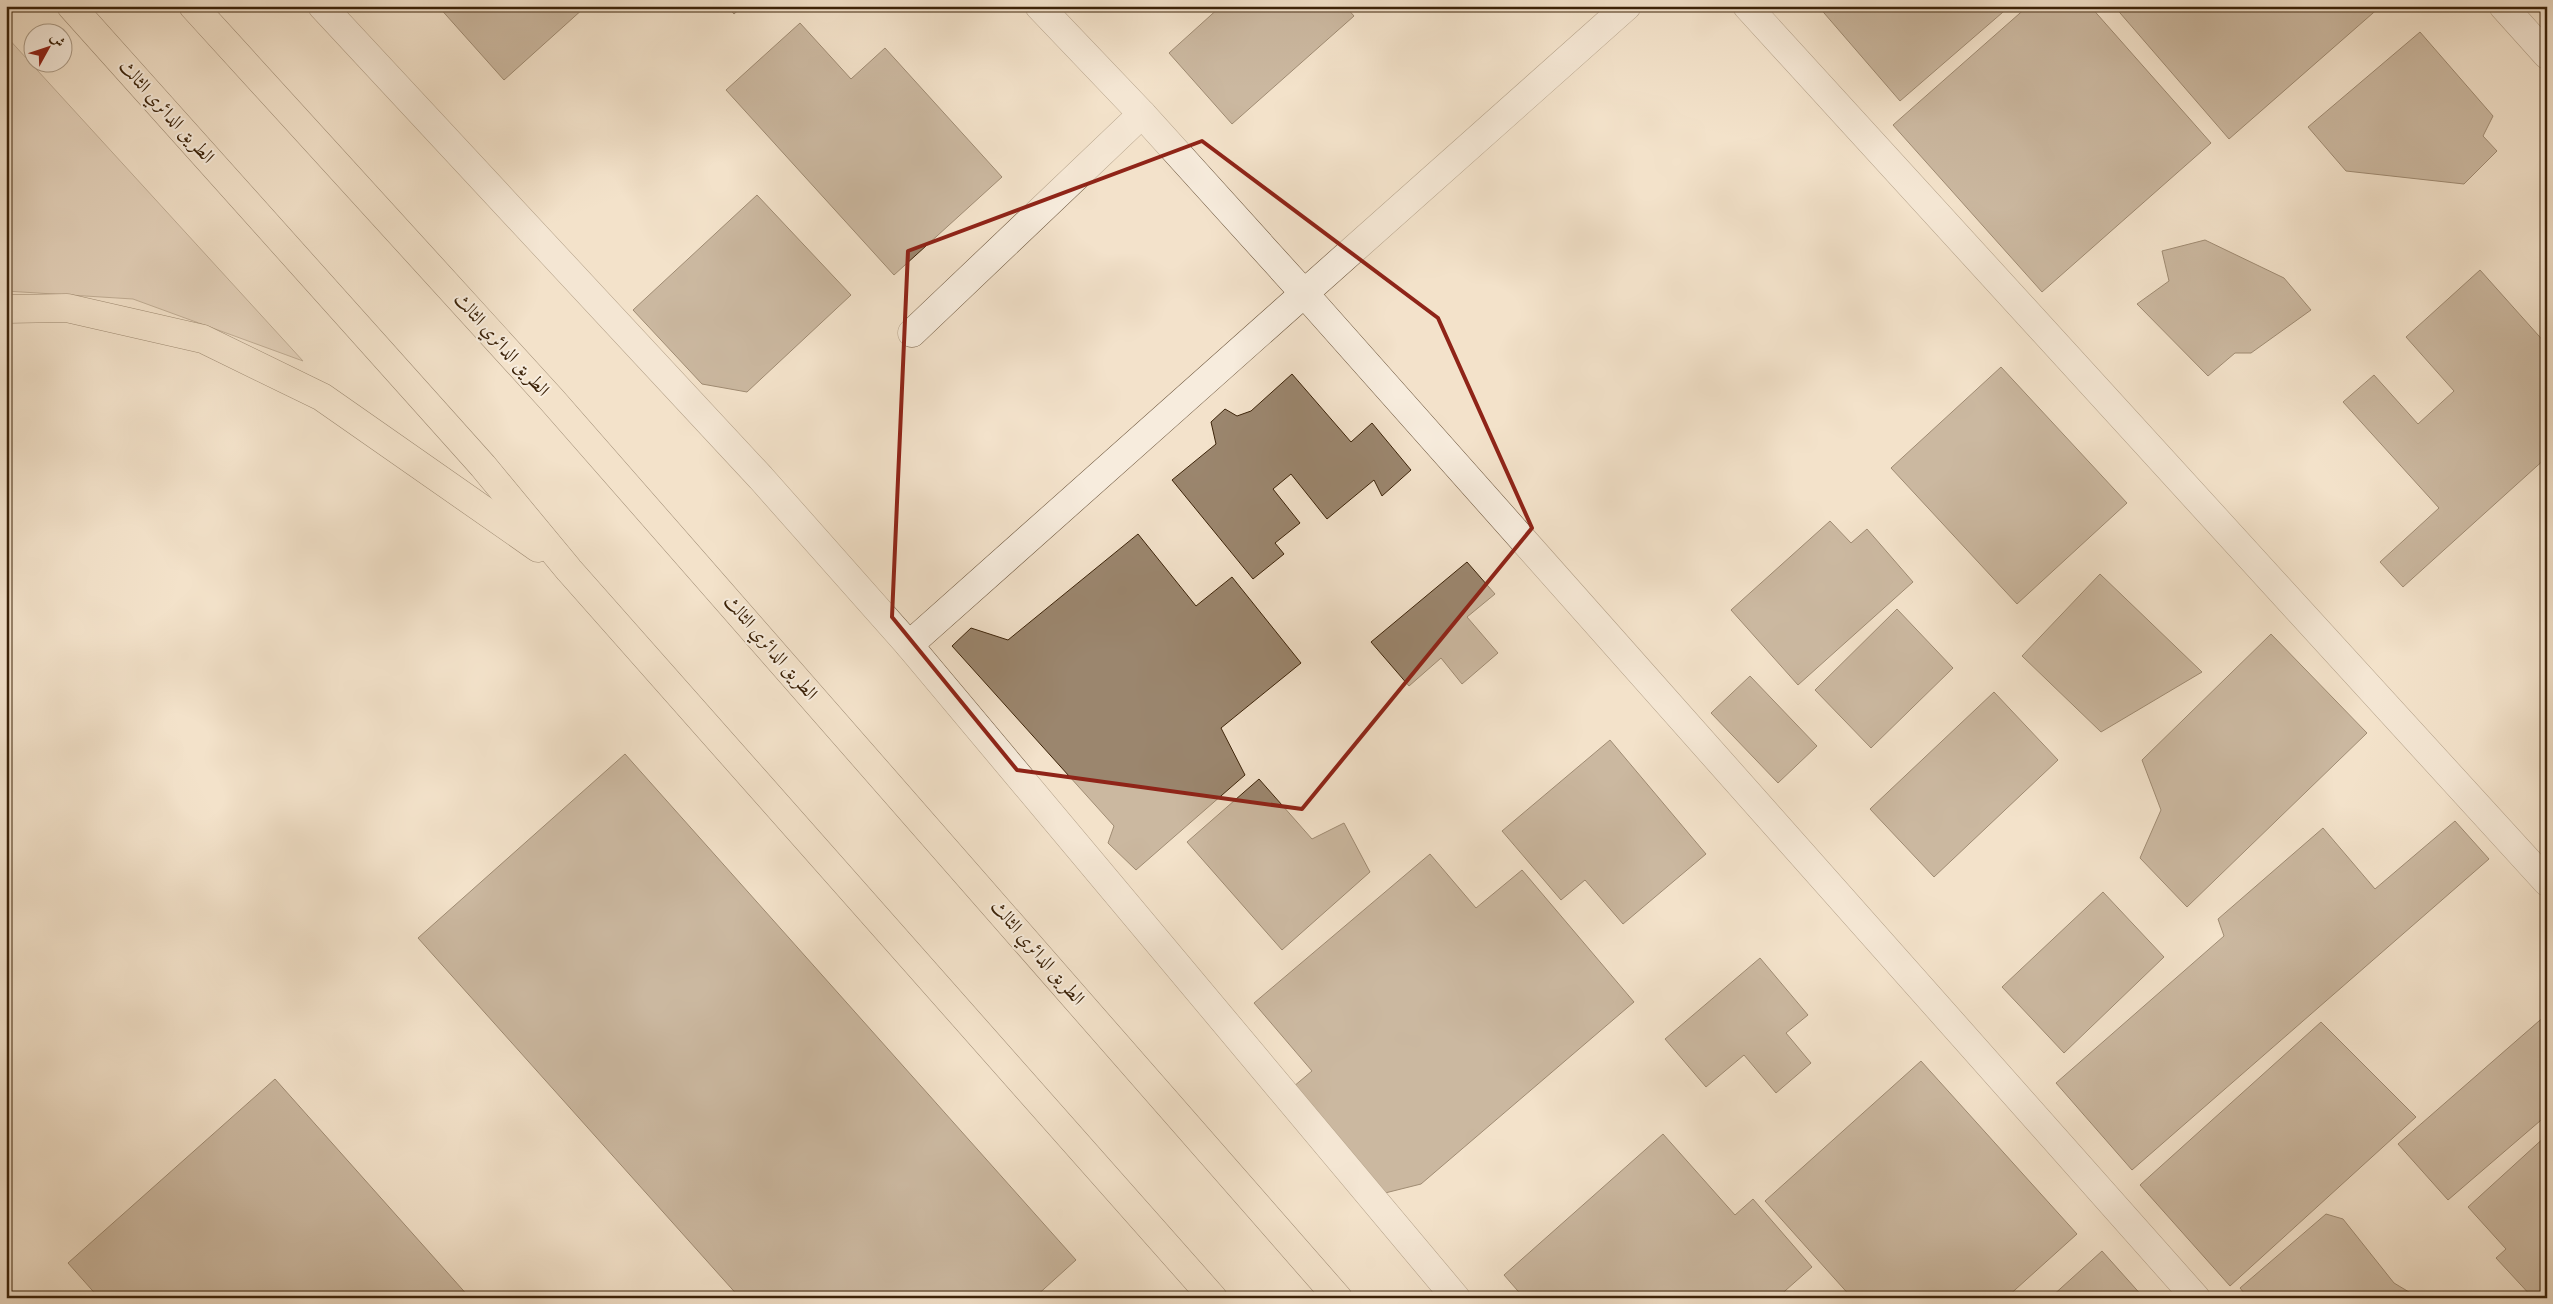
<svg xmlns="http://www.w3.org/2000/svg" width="2553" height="1304" font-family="Vollkorn,Amiri,serif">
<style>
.green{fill:#d4c2aa;stroke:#88725a}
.building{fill:#9b866e;stroke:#3c2309}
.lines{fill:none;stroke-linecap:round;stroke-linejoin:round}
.minor-casing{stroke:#6a533a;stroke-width:29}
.trunk-casing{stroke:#3c2309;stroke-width:29}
.minor{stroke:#f7ecdd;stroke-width:28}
.trunk{stroke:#f3e2cb;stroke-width:28}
.marked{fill:none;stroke:#8f2418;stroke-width:4;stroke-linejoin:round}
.labels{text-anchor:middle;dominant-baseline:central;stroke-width:4;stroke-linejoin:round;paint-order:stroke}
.street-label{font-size:19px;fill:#3c2309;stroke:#f7ecdd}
</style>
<rect width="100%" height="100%" fill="#f3e2cb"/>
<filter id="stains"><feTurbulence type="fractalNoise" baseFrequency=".004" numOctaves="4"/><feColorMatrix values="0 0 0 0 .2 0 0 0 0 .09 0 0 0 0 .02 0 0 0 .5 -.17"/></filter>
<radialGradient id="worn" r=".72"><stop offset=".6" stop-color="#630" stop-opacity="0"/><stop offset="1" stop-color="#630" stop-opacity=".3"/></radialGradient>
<polygon class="green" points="6,36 303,361 133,299 6,291"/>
<g class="building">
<polygon points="438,6 583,6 584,8 504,80"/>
<polygon points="727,6 743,6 734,14"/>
<polygon points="1221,6 1345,6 1354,16 1232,124 1169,53"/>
<polygon points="1818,6 2010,6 1900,101"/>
<polygon points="2028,6 2090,6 2211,143 2042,292 1893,125"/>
<polygon points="2114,6 2381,6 2229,139"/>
<polygon points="800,23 851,79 885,48 1002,177 894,275 726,90"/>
<polygon points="2420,32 2493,116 2483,136 2497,151 2464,184 2346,171 2308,127"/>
<polygon points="757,195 851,295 747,392 702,384 633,310"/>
<polygon points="2205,240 2284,278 2311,310 2251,353 2235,353 2208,376 2137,304 2169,281 2162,251"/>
<polygon points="2480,270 2547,345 2547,457 2403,587 2380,562 2439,508 2343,402 2374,375 2418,424 2454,391 2406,337"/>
<polygon points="2001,367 2127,503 2017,604 1891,468"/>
<polygon points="1292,374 1351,442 1372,423 1411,470 1382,496 1374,480 1327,519 1291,474 1273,489 1300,523 1275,543 1284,554 1253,579 1172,480 1216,444 1211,422 1225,409 1237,416 1251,411"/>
<polygon points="1830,521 1851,543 1867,529 1913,582 1798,685 1731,610"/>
<polygon points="1138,534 1196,606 1232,577 1301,663 1221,728 1245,775 1136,870 1108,843 1114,826 952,646 971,628 1008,640"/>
<polygon points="1467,562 1495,594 1467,617 1498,653 1462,684 1441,658 1409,686 1371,642"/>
<polygon points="2100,574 2202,672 2101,732 2022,656"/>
<polygon points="1897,609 1953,668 1871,748 1815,690"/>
<polygon points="2271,634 2367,733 2187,907 2140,858 2161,810 2142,760"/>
<polygon points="1750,676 1817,746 1778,783 1711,713"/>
<polygon points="1994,692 2058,760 1934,877 1870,809"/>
<polygon points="1610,740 1706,854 1623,924 1585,880 1561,900 1502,831"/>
<polygon points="625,754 1076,1260 1034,1298 740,1298 418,938"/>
<polygon points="1259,779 1312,839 1344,823 1370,872 1282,950 1187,842"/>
<polygon points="2455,821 2489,859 2132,1170 2056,1083 2224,936 2218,919 2323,828 2375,889"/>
<polygon points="1430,854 1476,908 1522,870 1634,1002 1421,1184 1385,1193 1293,1087 1312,1071 1254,1003"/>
<polygon points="2103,892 2164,957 2064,1053 2002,987"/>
<polygon points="1760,958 1808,1015 1786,1033 1811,1063 1776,1093 1744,1055 1706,1087 1665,1039"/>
<polygon points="2547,1014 2547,1115 2448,1200 2398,1144"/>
<polygon points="2321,1022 2416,1117 2230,1286 2140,1185"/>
<polygon points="1921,1061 2077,1234 2006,1298 1852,1298 1765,1201"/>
<polygon points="275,1079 470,1298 99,1298 68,1263"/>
<polygon points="1663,1134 1735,1215 1753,1199 1812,1267 1777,1298 1524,1298 1504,1275"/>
<polygon points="2547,1135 2547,1298 2533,1298 2496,1258 2506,1249 2468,1207"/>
<polygon points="2326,1214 2343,1219 2394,1283 2419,1298 2248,1298 2240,1288"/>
<polygon points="2102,1251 2144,1298 2050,1298"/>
</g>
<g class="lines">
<g class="minor-casing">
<g id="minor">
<polyline points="322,6 761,478 909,645 1456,1298"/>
<polyline points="1039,6 1142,114 1303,292 2196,1298"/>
<polyline points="1747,6 2547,882"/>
<polyline points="2503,6 2547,55"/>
<polyline points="912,333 1142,114"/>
<polyline points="909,645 1627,6"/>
</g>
</g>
<g class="trunk-casing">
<g id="trunk">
<polyline points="71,6 483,466 569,570 1213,1298"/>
<polyline points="193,6 552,400 1338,1298"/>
<polyline points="6,309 67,308 203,339 322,397 538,548"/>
</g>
</g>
<use href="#minor" class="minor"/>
<use href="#trunk" class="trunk"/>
</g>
<path d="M0 0H2553V1304H0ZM1202,141l236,177 94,210 -230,281 -285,-39 -125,-153 16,-366z" fill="#f3e2cb" fill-opacity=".55" fill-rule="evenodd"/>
<path class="marked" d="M1202,141l236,177 94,210 -230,281 -285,-39 -125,-153 16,-366z"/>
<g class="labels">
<g class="street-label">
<text transform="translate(166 112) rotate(48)">الطريق الدائري الثالث</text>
<text transform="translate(501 345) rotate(48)">الطريق الدائري الثالث</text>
<text transform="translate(770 648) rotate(49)">الطريق الدائري الثالث</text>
<text transform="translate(1037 953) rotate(49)">الطريق الدائري الثالث</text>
</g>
</g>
<rect width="2553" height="1304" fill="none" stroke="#f3e2cb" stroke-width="25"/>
<rect x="8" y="8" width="2538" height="1289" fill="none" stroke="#3c2309" stroke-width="2.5"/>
<rect x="12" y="12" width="2528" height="1279" fill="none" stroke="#3c2309"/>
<g transform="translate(48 48) rotate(50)"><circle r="24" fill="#f7ecdd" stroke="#ac9c88"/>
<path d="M0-4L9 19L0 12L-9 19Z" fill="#8f2418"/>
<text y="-8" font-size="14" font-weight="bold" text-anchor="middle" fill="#3c2309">ش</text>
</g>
<rect width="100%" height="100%" filter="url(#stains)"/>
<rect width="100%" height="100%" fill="url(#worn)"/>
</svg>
